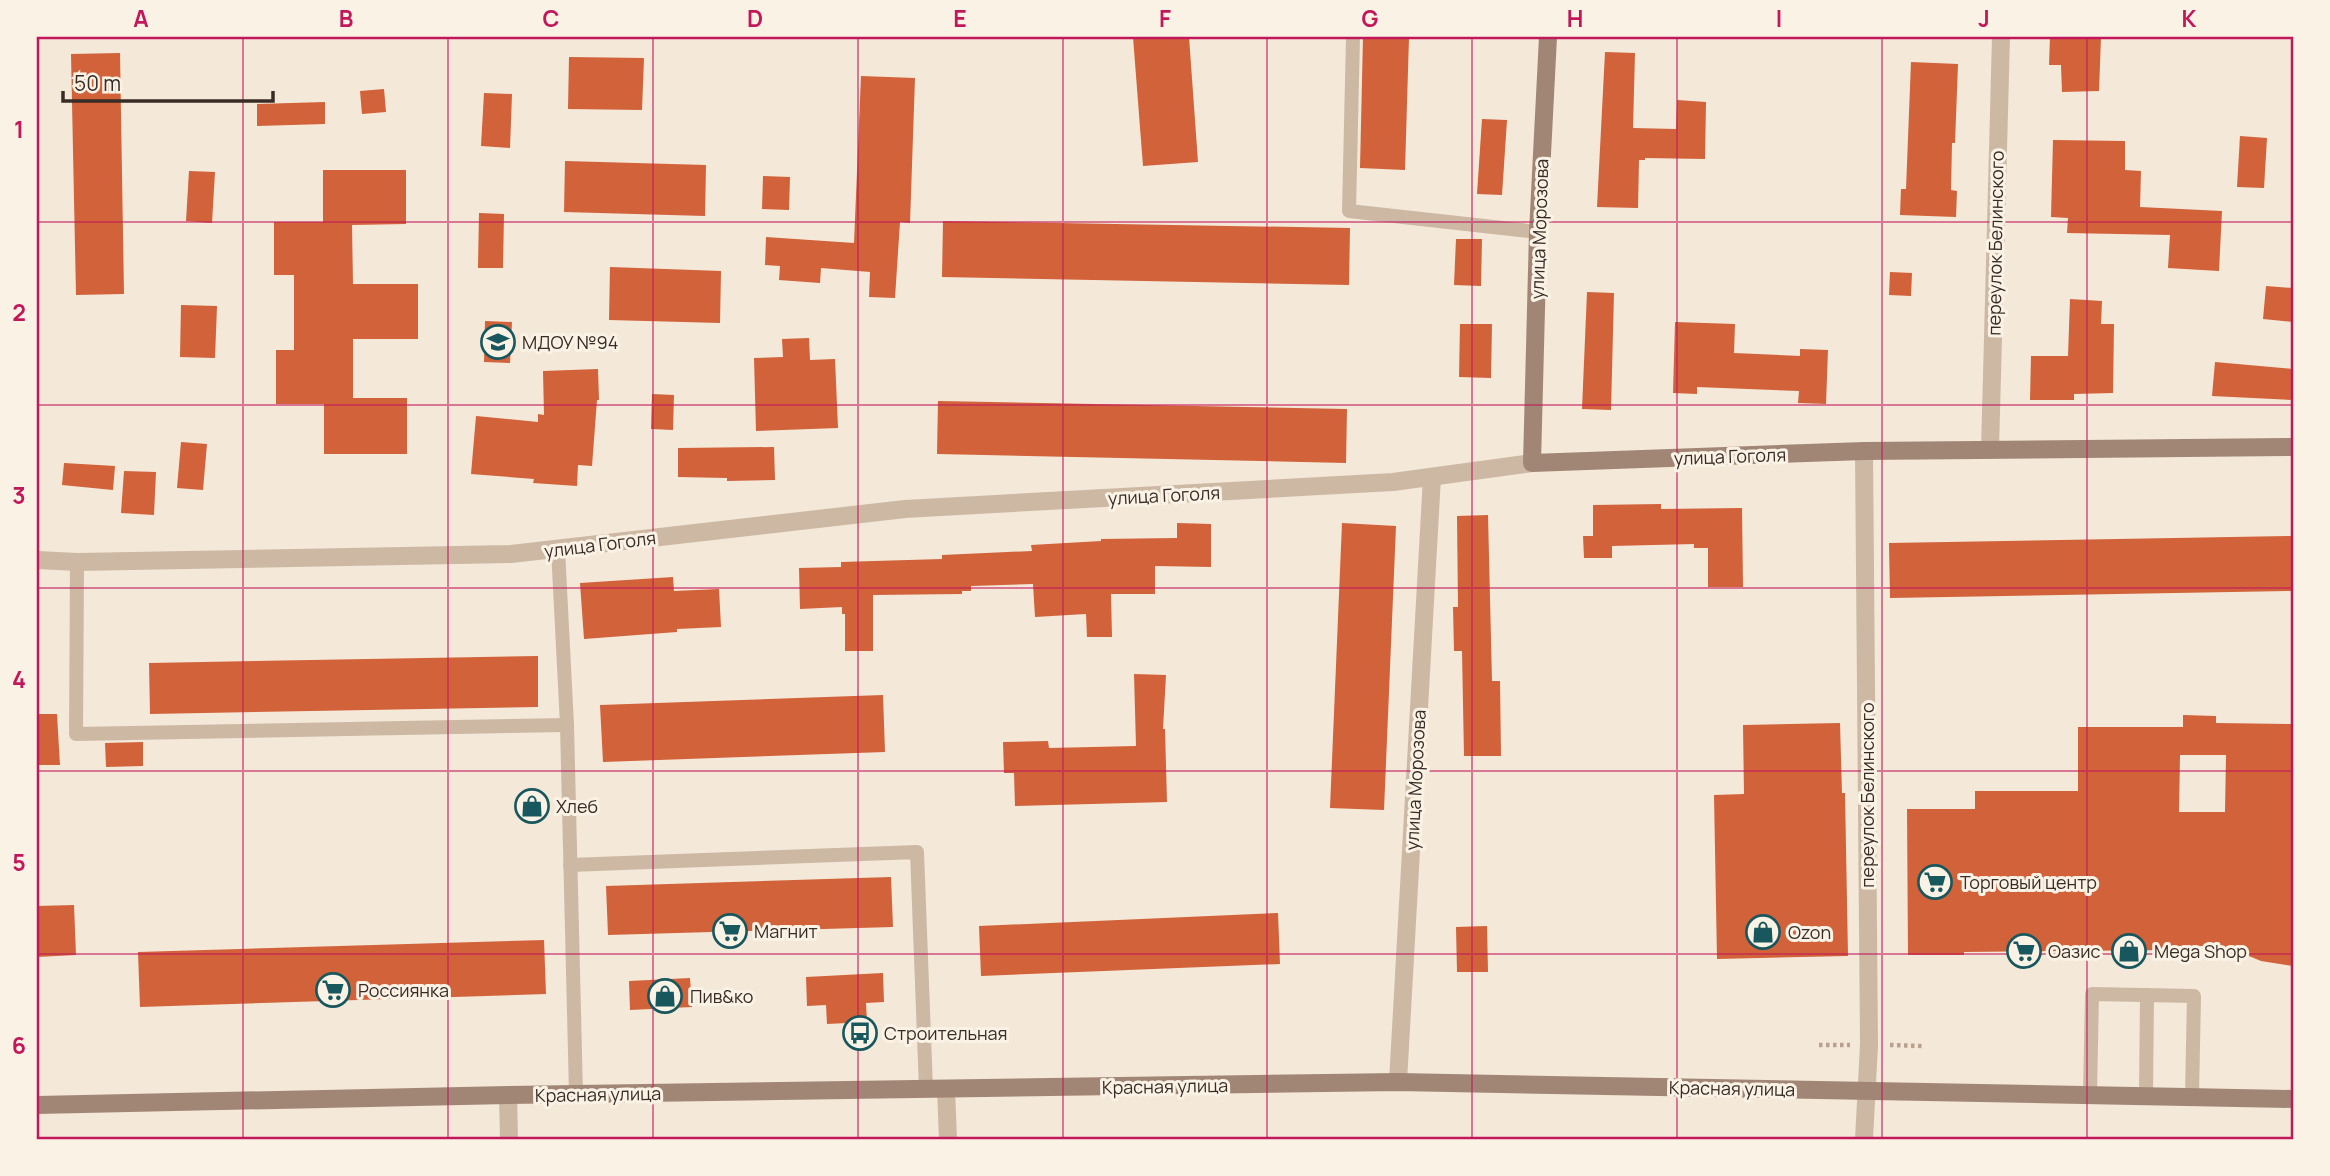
<svg xmlns="http://www.w3.org/2000/svg" width="2330" height="1176" font-family="Manrope,sans-serif">
<style>
.building{fill:#d1623a;fill-rule:evenodd}
.lines{fill:none;stroke-linecap:round;stroke-linejoin:round}
.path{stroke:#b9a18e;stroke-width:4.5;stroke-dasharray:3.5 3.5;stroke-linecap:butt}
.lane{stroke:#cdb8a4;stroke-width:14}
.street{stroke:#cdb8a4;stroke-width:18}
.secondary{stroke:#a18675;stroke-width:18}
.grid{fill:none;stroke:#c2185b;stroke-width:2;stroke-opacity:0.55}
.labels{text-anchor:middle;dominant-baseline:central;stroke-width:6;stroke-linejoin:round;paint-order:stroke}
.street-label{font-size:18px;fill:#382c26;stroke:#fbf2e6}
.poi-label{font-size:18px;fill:#382c26;stroke:#fbf2e6;text-anchor:start}
.neatline{fill:none;stroke:#c2185b;stroke-width:2.5}
.grid-label{font-size:23px;text-anchor:middle;font-weight:bold;fill:#c2185b}
</style>
<rect width="100%" height="100%" fill="#f4e8d9"/>
<g class="building">
<polygon points="1133,37 1189,37 1198,162 1143,166"/>
<polygon points="1363,37 1409,37 1405,170 1360,168"/>
<polygon points="2050,37 2101,37 2099,91 2062,92 2061,65 2049,65"/>
<polygon points="1605,52 1635,53 1633,128 1676,129 1677,100 1706,102 1705,159 1645,158 1645,160 1639,160 1638,208 1597,207"/>
<polygon points="120,53 124,294 76,295 71,54"/>
<polygon points="569,57 644,58 642,110 568,109"/>
<polygon points="1911,62 1958,64 1955,143 1952,143 1951,190 1957,191 1956,217 1900,215 1901,189 1906,189"/>
<polygon points="861,76 915,78 910,223 900,222 895,298 869,297 870,272 821,268 820,283 779,280 780,266 765,265 766,237 854,243"/>
<polygon points="384,89 386,112 362,114 360,91"/>
<polygon points="484,93 512,94 510,148 481,146"/>
<polygon points="325,102 325,124 257,126 257,104"/>
<polygon points="1482,119 1507,120 1502,195 1477,194"/>
<polygon points="2240,136 2267,138 2264,188 2237,187"/>
<polygon points="2053,140 2125,141 2125,170 2141,171 2140,207 2222,211 2219,271 2168,268 2170,235 2067,233 2068,218 2051,217"/>
<polygon points="565,161 706,165 705,216 564,212"/>
<polygon points="323,170 406,170 406,224 352,225 353,284 418,284 418,339 353,339 353,398 407,398 407,454 324,454 324,404 276,404 276,350 294,350 294,275 274,275 274,222 323,222"/>
<polygon points="189,171 215,172 212,223 186,221"/>
<polygon points="763,176 790,177 789,210 762,209"/>
<polygon points="479,213 504,214 503,268 478,268"/>
<polygon points="943,221 1350,228 1349,285 942,277"/>
<polygon points="1456,239 1482,239 1481,286 1454,285"/>
<polygon points="610,267 721,271 720,323 609,320"/>
<polygon points="1890,272 1912,273 1911,296 1889,295"/>
<polygon points="2266,286 2293,288 2293,322 2263,319"/>
<polygon points="1587,292 1614,293 1611,410 1582,409"/>
<polygon points="2070,299 2102,301 2101,324 2114,324 2113,393 2074,394 2074,400 2030,400 2031,356 2068,356"/>
<polygon points="181,305 217,306 215,358 180,357"/>
<polygon points="485,321 512,322 510,363 484,362"/>
<polygon points="1675,322 1735,324 1734,353 1800,356 1800,349 1828,350 1826,404 1798,403 1799,391 1697,387 1697,394 1673,393"/>
<polygon points="1460,324 1492,324 1491,378 1459,377"/>
<polygon points="809,338 810,360 835,359 838,428 756,431 754,358 783,357 782,339"/>
<polygon points="2215,362 2293,369 2293,400 2212,396"/>
<polygon points="598,369 599,400 597,400 592,466 578,465 577,486 533,483 534,479 471,474 476,416 538,422 538,414 544,415 543,371"/>
<polygon points="652,394 674,395 673,430 651,429"/>
<polygon points="938,401 1347,409 1346,463 937,454"/>
<polygon points="181,442 207,444 203,490 177,488"/>
<polygon points="774,447 775,480 727,481 727,478 678,477 678,448"/>
<polygon points="64,463 115,466 113,490 62,485"/>
<polygon points="124,471 156,472 154,515 121,513"/>
<polygon points="1661,504 1661,509 1742,508 1743,587 1708,587 1708,548 1694,548 1694,544 1612,546 1612,558 1584,558 1583,536 1593,536 1593,505"/>
<polygon points="1488,515 1492,681 1500,681 1501,756 1464,756 1462,651 1454,651 1453,607 1458,607 1457,516"/>
<polygon points="1177,523 1211,524 1211,567 1155,566 1155,594 1111,594 1112,637 1087,637 1086,614 1035,617 1033,584 971,586 971,591 962,591 962,594 873,595 873,651 845,651 845,614 842,614 842,607 800,609 799,568 841,567 841,562 942,559 942,555 1032,551 1031,545 1101,541 1101,539 1177,538"/>
<polygon points="1342,523 1396,526 1384,810 1330,808"/>
<polygon points="2293,536 2293,591 1890,598 1889,543"/>
<polygon points="673,577 674,591 719,589 721,627 677,629 677,632 584,639 580,583"/>
<polygon points="538,656 538,707 150,714 149,663"/>
<polygon points="1134,674 1166,675 1163,729 1165,729 1167,802 1015,806 1014,773 1004,773 1003,742 1048,741 1049,748 1136,746"/>
<polygon points="883,695 885,752 603,762 600,705"/>
<polygon points="37,714 57,714 60,765 37,765"/>
<path d="M2183,715l33,1v7l77,1v242l-32,-5 -17,-7h-22l1,-8h-44l-1,4 -214,2v3h-56l-1,-146h68v-18h103v-64h105zM2180,755h46l-1,57h-46z"/>
<polygon points="1840,723 1842,793 1845,793 1848,956 1717,959 1714,795 1744,794 1743,725"/>
<polygon points="143,742 143,766 106,767 105,743"/>
<polygon points="891,877 893,927 608,935 606,886"/>
<polygon points="74,905 76,955 37,957 37,906"/>
<polygon points="1278,913 1280,964 981,976 979,926"/>
<polygon points="1487,926 1488,972 1457,972 1456,927"/>
<polygon points="544,940 546,994 140,1007 138,952"/>
<polygon points="883,973 884,1002 866,1003 867,1022 827,1024 826,1005 807,1006 806,977"/>
<polygon points="690,978 692,1007 630,1010 629,981"/>
</g>
<g class="lines">
<g class="path">
<polyline points="1819,1045 1850,1045"/>
<polyline points="1890,1045 1922,1046"/>
</g>
<g class="lane">
<polyline points="1353,37 1349,211 1538,232"/>
<polyline points="558,549 567,725 576,1094"/>
<polyline points="77,562 76,734 567,725"/>
<polyline points="570,865 917,852 926,1089"/>
<polyline points="2090,1096 2092,994 2194,996 2192,1097"/>
<polyline points="2146,1096 2147,995"/>
</g>
<g class="street">
<polyline points="1990,450 2001,37"/>
<polyline points="1864,451 1869,1045 1864,1139"/>
<polyline points="37,560 77,562 511,554 905,509 1393,482 1532,463"/>
<polyline points="1398,1082 1432,477"/>
<polyline points="946,1089 948,1139"/>
<polyline points="508,1095 509,1139"/>
</g>
<g class="secondary">
<polyline points="1548,37 1538,232 1532,463 1864,451 2293,447"/>
<polyline points="37,1105 508,1095 1398,1082 2293,1099"/>
</g>
</g>
<path class="grid" d="M243,37v1102M448,37v1102M653,37v1102M858,37v1102M1063,37v1102M1267,37v1102M1472,37v1102M1677,37v1102M1882,37v1102M2087,37v1102M37,222h2256M37,405h2256M37,588h2256M37,771h2256M37,954h2256"/>
<defs>
<g id="school-ring" transform="scale(1.75)"><circle r="9.5" fill="#fbf2e6" stroke="#18575d" stroke-width="1.5"/><path d="M0-5L7-2L0 1L-7-2ZM-4 1L0 2.5L4 1V4Q0 6-4 4Z" fill="#18575d"/></g>
<g id="shop-ring" transform="scale(1.75)"><circle r="9.5" fill="#fbf2e6" stroke="#18575d" stroke-width="1.5"/><path d="M-5-2.5h2.3a2.7 3.5 0 0 1 5.4 0H5L5.5 6h-11ZM-1.5-2.5h3a1.5 2.3 0 0 0-3 0Z" fill="#18575d"/></g>
<g id="supermarket-ring" transform="scale(1.75)"><circle r="9.5" fill="#fbf2e6" stroke="#18575d" stroke-width="1.5"/><path d="M-6-5.5h2.5l.6 2H6L4.5 2H-2.5L-4.4-4H-6ZM-1.5 3.2a1.3 1.3 0 1 0 .1 0ZM3 3.2a1.3 1.3 0 1 0 .1 0Z" fill="#18575d"/></g>
<g id="bus-ring" transform="scale(1.75)"><circle r="9.5" fill="#fbf2e6" stroke="#18575d" stroke-width="1.5"/><path d="M-5-6H5V4H4V6H2V4H-2V6H-4V4H-5ZM-3.5-4V0h7V-4ZM-3.5 1.2v1.5H-2V1.2ZM2 1.2v1.5H3.5V1.2Z" fill="#18575d"/></g>
</defs>
<g fill-rule="evenodd">
<use href="#school-ring" x="498" y="342"/>
<use href="#shop-ring" x="532" y="806"/>
<use href="#supermarket-ring" x="1935" y="882"/>
<use href="#supermarket-ring" x="730" y="931"/>
<use href="#shop-ring" x="1763" y="932"/>
<use href="#supermarket-ring" x="2024" y="951"/>
<use href="#shop-ring" x="2129" y="951"/>
<use href="#supermarket-ring" x="333" y="990"/>
<use href="#shop-ring" x="665" y="996"/>
<use href="#bus-ring" x="860" y="1033"/>
</g>
<g class="labels">
<g class="street-label">
<text transform="translate(1539 229) rotate(-88)">улица Морозова</text>
<text transform="translate(1995 243) rotate(-89)">переулок Белинского</text>
<text transform="translate(1730 456) rotate(-2)">улица Гоголя</text>
<text transform="translate(1164 495) rotate(-3)">улица Гоголя</text>
<text transform="translate(600 544) rotate(-7)">улица Гоголя</text>
<text transform="translate(1415 780) rotate(-87)">улица Морозова</text>
<text transform="translate(1867 795) rotate(-90)">переулок Белинского</text>
<text transform="translate(1165 1086) rotate(-1)">Красная улица</text>
<text transform="translate(1732 1088) rotate(1)">Красная улица</text>
<text transform="translate(598 1094) rotate(-1)">Красная улица</text>
</g>
<g class="poi-label">
<text x="522" y="342">МДОУ №94</text>
<text x="556" y="806">Хлеб</text>
<text x="1960" y="882">Торговый центр</text>
<text x="754" y="931">Магнит</text>
<text x="1788" y="932">Ozon</text>
<text x="2048" y="951">Оазис</text>
<text x="2154" y="951">Mega Shop</text>
<text x="358" y="990">Россиянка</text>
<text x="690" y="996">Пив&amp;ко</text>
<text x="884" y="1033">Строительная</text>
</g>
</g>
<rect width="2330" height="1176" fill="none" stroke="#fbf2e6" stroke-width="77"/>
<path d="M63 91v10h210v-10" fill="none" stroke="#382c26" stroke-width="3.5"/>
<text x="74" y="91" font-size="21" fill="#382c26" stroke="#fbf2e6" stroke-width="5" paint-order="stroke">50 m</text>
<rect x="38" y="38" width="2254" height="1100" class="neatline"/>
<g class="grid-label">
<text x="141" y="27">A</text>
<text x="346" y="27">B</text>
<text x="551" y="27">C</text>
<text x="755" y="27">D</text>
<text x="960" y="27">E</text>
<text x="1165" y="27">F</text>
<text x="1370" y="27">G</text>
<text x="1575" y="27">H</text>
<text x="1779" y="27">I</text>
<text x="1984" y="27">J</text>
<text x="2189" y="27">K</text>
<text x="19" y="138">1</text>
<text x="19" y="321">2</text>
<text x="19" y="504">3</text>
<text x="19" y="688">4</text>
<text x="19" y="871">5</text>
<text x="19" y="1054">6</text>
</g>
</svg>
